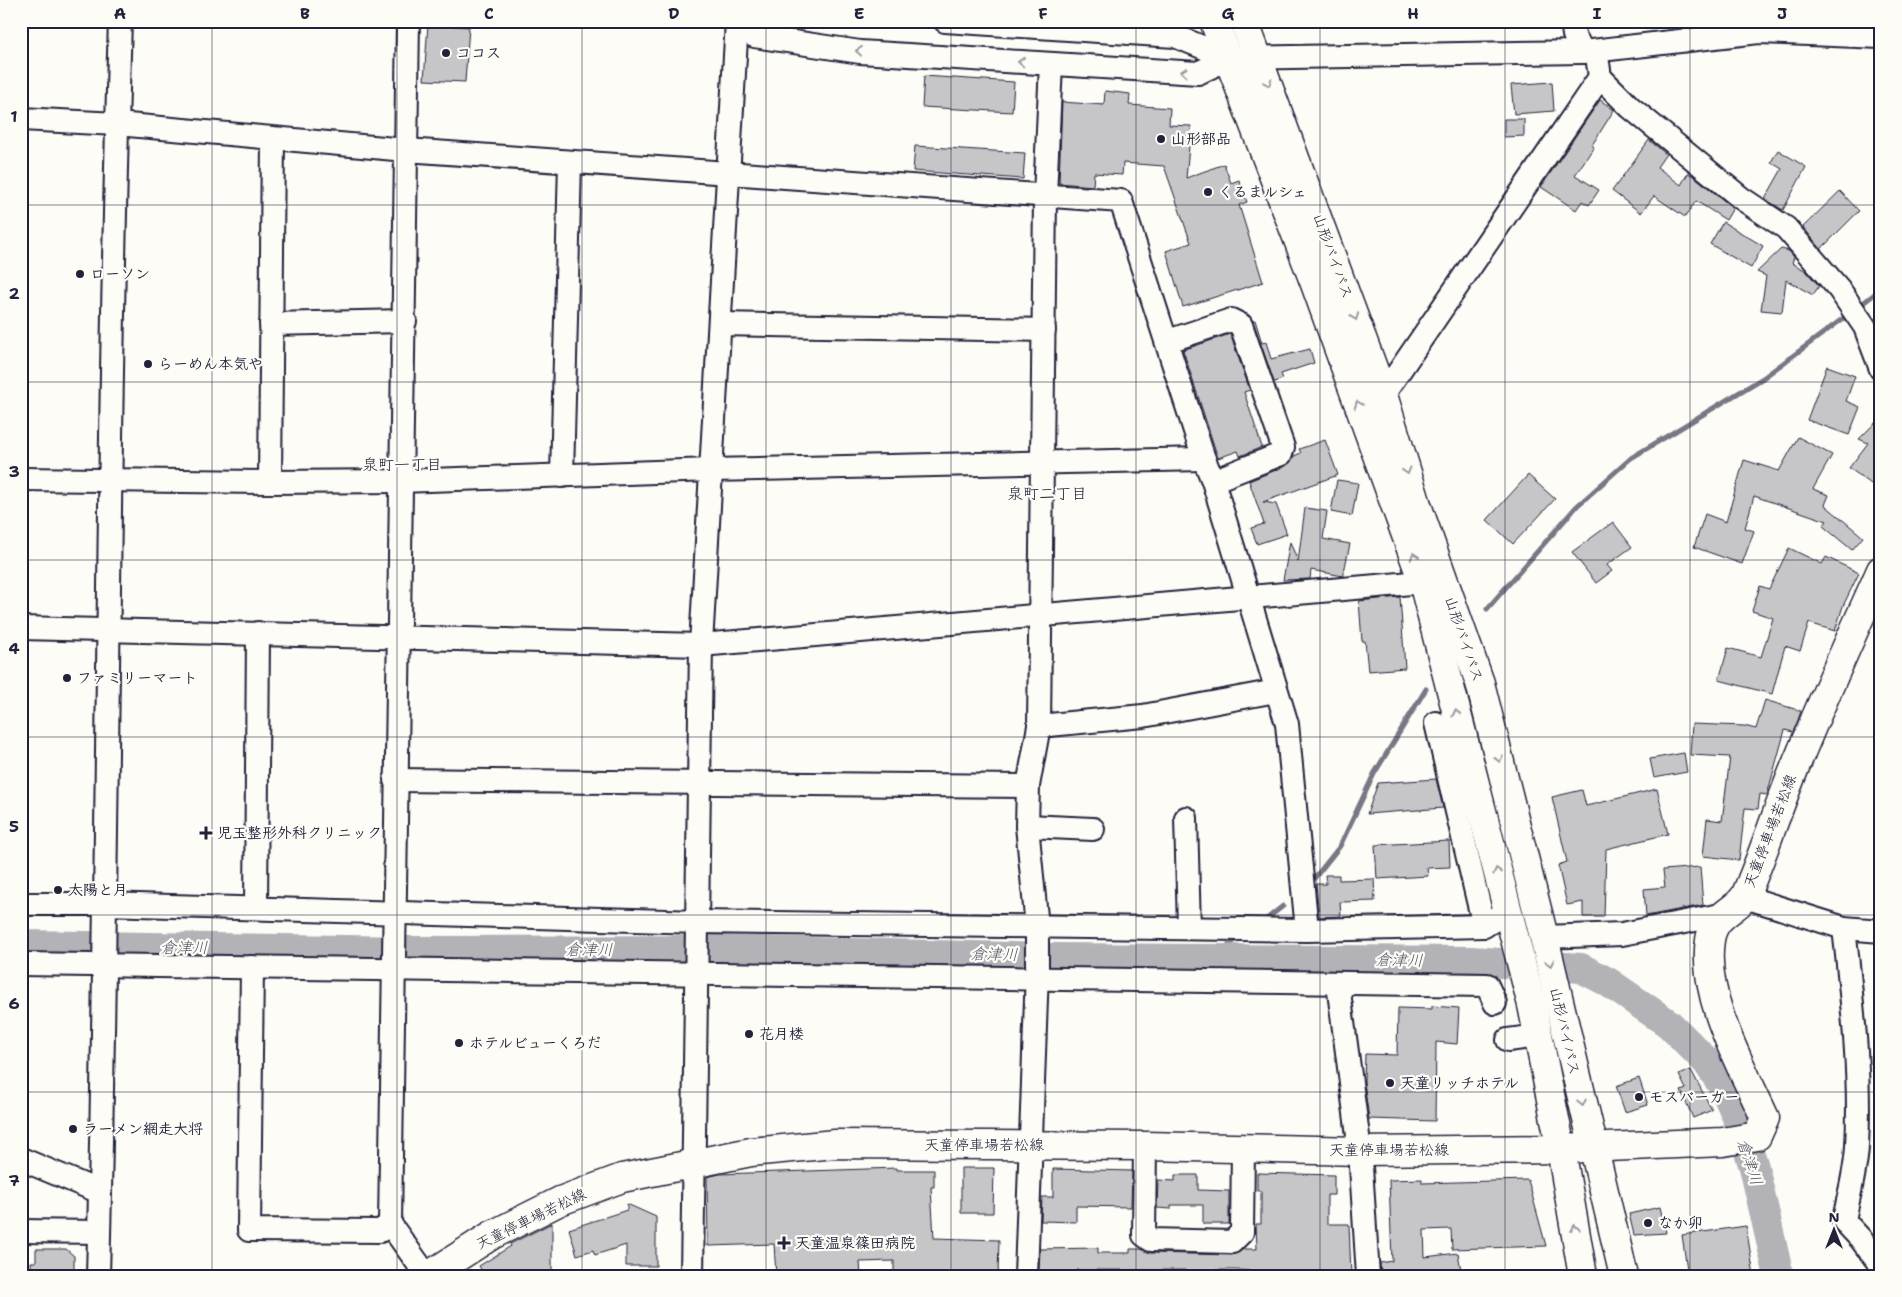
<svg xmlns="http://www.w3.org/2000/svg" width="1902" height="1297" font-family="'Shantell Sans','Klee One',sans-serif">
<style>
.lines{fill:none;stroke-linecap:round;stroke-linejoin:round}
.stream{stroke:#787885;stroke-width:5}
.river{stroke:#b2b2b7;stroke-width:30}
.building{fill:#c6c6c8;stroke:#22223b}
.minor-casing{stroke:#22223b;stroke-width:26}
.major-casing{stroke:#22223b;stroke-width:31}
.highway-casing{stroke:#22223b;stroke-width:31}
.minor{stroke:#fdfcf7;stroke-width:22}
.major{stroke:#fdfcf7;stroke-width:28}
.highway{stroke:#fdfcf7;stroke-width:28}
.oneway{stroke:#9a9aa2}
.grid{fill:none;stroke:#22223b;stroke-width:1;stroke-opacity:0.55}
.poi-dot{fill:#22223b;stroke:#fdfcf7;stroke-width:2}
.labels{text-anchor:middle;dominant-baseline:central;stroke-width:4.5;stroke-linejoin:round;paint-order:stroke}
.poi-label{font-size:15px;font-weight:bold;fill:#22223b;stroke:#fdfcf7;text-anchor:start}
.street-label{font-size:15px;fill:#22223b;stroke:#fdfcf7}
.neighbourhood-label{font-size:16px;fill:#22223b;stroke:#fdfcf7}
.water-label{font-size:16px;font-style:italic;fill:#545466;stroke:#fdfcf7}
.neatline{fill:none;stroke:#22223b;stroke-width:2}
.grid-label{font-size:16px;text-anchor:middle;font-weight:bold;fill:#22223b}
</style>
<rect width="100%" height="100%" fill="#fdfcf7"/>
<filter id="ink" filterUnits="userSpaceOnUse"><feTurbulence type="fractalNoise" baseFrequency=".02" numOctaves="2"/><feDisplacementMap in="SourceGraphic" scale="10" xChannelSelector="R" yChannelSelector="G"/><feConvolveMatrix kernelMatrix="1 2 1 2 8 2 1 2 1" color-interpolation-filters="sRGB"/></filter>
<g filter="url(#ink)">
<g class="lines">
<g class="stream">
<polyline points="1858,307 1881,289"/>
<polyline points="1487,609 1577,506 1631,458 1763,378 1849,314"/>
<polyline points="1313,880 1340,846 1374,774 1426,689"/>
<polyline points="1264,921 1283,906"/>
<polyline points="1210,958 1240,937"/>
</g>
<polyline class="river" points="21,945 410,951 722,950 1053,958 1470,961 1581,968 1608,982 1669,1024 1707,1062 1725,1089 1740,1124 1754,1167 1779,1276"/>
</g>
<g class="building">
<polygon points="428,24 469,27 465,82 424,80"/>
<polygon points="924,76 1014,82 1012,112 922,107"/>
<polygon points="1552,82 1554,111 1514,114 1511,85"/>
<polygon points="1105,91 1130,94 1129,105 1170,108 1169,125 1191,126 1186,178 1224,164 1231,183 1239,180 1247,202 1239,205 1263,282 1183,307 1166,251 1191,243 1164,166 1123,163 1122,175 1094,173 1093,186 1059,183 1062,102 1104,105"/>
<polygon points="1600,100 1614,110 1592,145 1594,147 1575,175 1599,190 1589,205 1582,201 1576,210 1541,187"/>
<polygon points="1504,119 1524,119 1524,136 1504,137"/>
<polygon points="1649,140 1666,154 1657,167 1681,185 1688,173 1695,177 1733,208 1726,220 1696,201 1685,217 1654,196 1641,213 1612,191"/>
<polygon points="915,146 1025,153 1023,179 913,171"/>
<polygon points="1778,150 1806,167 1783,210 1765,199 1782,169 1771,162"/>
<polygon points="1840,191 1859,211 1821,249 1803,227"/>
<polygon points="1723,222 1763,246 1751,268 1710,244"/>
<polygon points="1781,249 1789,251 1794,257 1792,263 1806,271 1819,286 1813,295 1786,280 1782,312 1761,310 1766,276 1757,272"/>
<polygon points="1255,320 1262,343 1266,342 1271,359 1310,349 1314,363 1281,374 1283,379 1274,382 1253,321"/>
<polygon points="1230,334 1250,390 1244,392 1262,447 1240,456 1238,451 1218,458 1183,350"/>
<polygon points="1827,366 1855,376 1846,401 1860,407 1849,435 1807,420"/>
<polygon points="1881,417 1881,491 1849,468 1868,443 1859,439"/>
<polygon points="1798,437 1832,455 1813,489 1829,495 1825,505 1863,537 1852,550 1823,526 1827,521 1754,496 1745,528 1754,531 1742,564 1694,547 1705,514 1726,522 1744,460 1779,471"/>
<polygon points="1325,440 1338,475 1263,502 1276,504 1287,534 1257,544 1251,528 1264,524 1249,481 1286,466 1294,456 1301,453 1299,449"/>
<polygon points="1528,475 1555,499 1513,544 1487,520"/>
<polygon points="1337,480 1358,483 1352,516 1331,512"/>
<polygon points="1305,508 1327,511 1323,539 1350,544 1343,576 1311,570 1310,579 1283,580 1290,542 1298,562"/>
<polygon points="1613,522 1632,547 1607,565 1612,571 1596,583 1572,552"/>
<polygon points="1789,548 1822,564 1826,557 1859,573 1843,606 1835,631 1809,623 1800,651 1785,646 1772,694 1719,680 1728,648 1761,657 1773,618 1752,611 1760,586 1769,589"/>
<polygon points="1400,597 1405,668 1368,671 1365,641 1362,641 1359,601"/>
<polygon points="1765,700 1801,711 1798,720 1793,732 1785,730 1767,795 1760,794 1758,809 1745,808 1739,860 1703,856 1707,819 1722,821 1730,757 1690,755 1692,724 1744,726 1756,729"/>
<polygon points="1684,753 1687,772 1654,778 1650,759"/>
<polygon points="1436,779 1443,808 1367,814 1378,783"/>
<polygon points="1657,789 1668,834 1606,849 1604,917 1583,917 1583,902 1567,905 1558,865 1567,862 1552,797 1582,790 1586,806"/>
<polygon points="1449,841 1450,867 1427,868 1428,876 1377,879 1375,845"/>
<polygon points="1700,867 1703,905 1646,916 1644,889 1665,887 1663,870"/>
<polygon points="1325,875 1339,875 1339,880 1374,879 1375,901 1340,902 1341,916 1319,917 1316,884 1326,884"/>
<polygon points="1432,1006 1459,1008 1457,1044 1436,1042 1435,1121 1369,1119 1364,1082 1365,1054 1397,1055 1398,1008 1432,1009"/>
<polygon points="1691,1070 1712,1110 1693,1118 1681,1091 1686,1089 1679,1075"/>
<polygon points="1639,1078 1648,1105 1625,1112 1616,1086"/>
<polygon points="897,1168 897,1170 934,1170 934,1187 931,1187 934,1238 999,1240 998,1276 894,1276 894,1261 860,1262 861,1276 776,1276 774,1244 708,1246 707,1177 720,1174"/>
<polygon points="961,1168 994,1168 993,1213 961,1213"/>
<polygon points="1053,1169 1132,1171 1131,1207 1076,1206 1076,1222 1041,1221 1042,1197 1053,1197"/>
<polygon points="1257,1173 1334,1175 1334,1195 1327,1195 1327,1224 1349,1224 1351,1276 1262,1276 1262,1271 1235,1270 1204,1270 1204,1276 1185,1276 1185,1270 1077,1270 1077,1273 1039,1271 1040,1249 1098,1248 1098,1253 1130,1253 1130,1249 1141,1249 1151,1253 1232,1255 1244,1249 1257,1249 1256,1224 1261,1224 1261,1191 1257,1191"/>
<polygon points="1175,1175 1198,1175 1198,1190 1229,1191 1229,1224 1203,1224 1203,1205 1171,1205 1171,1209 1157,1208 1158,1180 1175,1181"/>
<polygon points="1422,1179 1422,1183 1528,1180 1546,1246 1452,1249 1451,1229 1424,1230 1425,1257 1458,1253 1462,1276 1381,1276 1380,1263 1392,1261 1389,1180"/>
<polygon points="627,1204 656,1217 656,1266 626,1266 626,1245 595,1255 593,1250 577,1255 569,1229 627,1210"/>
<polygon points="1660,1207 1666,1233 1634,1235 1629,1214"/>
<polygon points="552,1223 552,1276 485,1276 479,1266 511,1246 510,1244"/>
<polygon points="1746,1226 1754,1276 1688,1276 1682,1235"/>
<polygon points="36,1249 66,1249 74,1256 74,1276 31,1276 31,1262 36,1262"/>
</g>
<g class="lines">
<g class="minor-casing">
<g id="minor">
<polyline points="408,21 390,1224 427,1276"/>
<polyline points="945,21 1175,36 1229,58 1583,52 1759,32 1881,37"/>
<polyline points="1572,21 1574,35 1583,52"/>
<polyline points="737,22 754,36 860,52 1198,73 1229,58"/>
<polyline points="1600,77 1630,107 1741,198 1786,228 1839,289 1865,327 1881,369"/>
<polyline points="21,119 117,124 406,150 1121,201 1204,459 1213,481 1287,724 1307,930"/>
<polyline points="271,324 405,321"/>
<polyline points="720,324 1044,330"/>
<polyline points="1168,341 1231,320 1241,325 1283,447 1281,454 1213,481"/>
<polyline points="1383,395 1600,77 1598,63"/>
<polyline points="562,476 570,162"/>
<polyline points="21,479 270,482 400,481 711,470 1204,459"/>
<polyline points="270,482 273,139"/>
<polyline points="21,628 701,645 1423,582"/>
<polyline points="1436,723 1484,926"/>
<polyline points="1039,726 1143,716 1276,691"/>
<polyline points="395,780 1028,786"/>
<polyline points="1186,818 1189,928"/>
<polyline points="1027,826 1093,829"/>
<polyline points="1745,897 1844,928 1881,931"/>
<polyline points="21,904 105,904 699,922 1307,930 1484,926 1507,912"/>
<polyline points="256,908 258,633"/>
<path d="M1844,928c8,73 17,145 13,218 -1,25 -9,51 -13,75l16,17 21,28"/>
<polyline points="1544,937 1622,934 1721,915"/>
<polyline points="21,964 1487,985 1495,1003"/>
<polyline points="252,967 249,1230 380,1231 390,1224"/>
<polyline points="1338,984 1360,1151 1368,1276"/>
<polyline points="1508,1040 1538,1036"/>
<polyline points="1145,1146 1144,1235 1151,1240 1232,1242 1242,1232 1243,1148"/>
<polyline points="21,1159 100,1192"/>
<polyline points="21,1231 99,1232"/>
<path d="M98,1276c11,-418 9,-837 22,-1255"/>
<polyline points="692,1276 701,645 737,21"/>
<polyline points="1026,1276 1037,971 1037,927 1027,826 1028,786 1039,726 1045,196 1051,64"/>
</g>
</g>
<g class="major-casing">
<path id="major" d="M428,1276l64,-41 68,-34 62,-23 129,-26 84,-8 310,2 215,5 201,-2 162,-7 34,-6 8,-18c-23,-51 -64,-121 -55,-178 4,-28 28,-29 36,-46 19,-44 33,-90 52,-134 26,-64 55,-127 83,-190"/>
</g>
<g class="highway-casing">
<g id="highway">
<polyline points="1214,21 1315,284 1423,582 1532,1005 1561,1149 1583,1276"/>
<polyline points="1244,21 1383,395 1417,505 1480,683 1544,937 1624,1276"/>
</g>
</g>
<use href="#minor" class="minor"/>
<use href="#major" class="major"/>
<use href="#highway" class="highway"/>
</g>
<defs><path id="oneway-chevron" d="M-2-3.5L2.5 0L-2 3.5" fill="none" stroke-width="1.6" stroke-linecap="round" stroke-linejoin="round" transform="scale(1.25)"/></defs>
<g class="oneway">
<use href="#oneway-chevron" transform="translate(859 51) rotate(-174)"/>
<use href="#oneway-chevron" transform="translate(1021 62) rotate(-176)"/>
<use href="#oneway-chevron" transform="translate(1184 72) rotate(-176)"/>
<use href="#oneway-chevron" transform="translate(1268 83) rotate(69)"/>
<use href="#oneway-chevron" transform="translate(1355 317) rotate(70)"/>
<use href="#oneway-chevron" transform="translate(1358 404) rotate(-111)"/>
<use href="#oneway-chevron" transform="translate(1407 471) rotate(73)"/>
<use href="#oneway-chevron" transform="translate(1414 556) rotate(-109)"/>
<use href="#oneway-chevron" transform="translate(1456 713) rotate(-104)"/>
<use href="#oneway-chevron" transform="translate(1499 759) rotate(76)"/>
<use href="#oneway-chevron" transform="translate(1497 871) rotate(-104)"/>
<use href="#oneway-chevron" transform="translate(1550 963) rotate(78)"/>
<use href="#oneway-chevron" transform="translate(1582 1103) rotate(77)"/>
<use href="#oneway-chevron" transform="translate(1575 1228) rotate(-100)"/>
</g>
</g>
<path class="grid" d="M212,21v1255M397,21v1255M582,21v1255M766,21v1255M951,21v1255M1136,21v1255M1320,21v1255M1505,21v1255M1690,21v1255M21,205h1860M21,382h1860M21,560h1860M21,737h1860M21,915h1860M21,1092h1860"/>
<g class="poi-dot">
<circle cx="446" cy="53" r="5"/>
<circle cx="1161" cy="139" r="5"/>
<circle cx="1208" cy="192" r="5"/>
<circle cx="80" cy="274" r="5"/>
<circle cx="148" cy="364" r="5"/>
<circle cx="67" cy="678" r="5"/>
<path d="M203.5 825.5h5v5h5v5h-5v5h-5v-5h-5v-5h5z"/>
<circle cx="58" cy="890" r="5"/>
<circle cx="749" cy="1034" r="5"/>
<circle cx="459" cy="1043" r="5"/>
<circle cx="1390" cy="1083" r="5"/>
<circle cx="1639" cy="1097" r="5"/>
<circle cx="73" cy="1129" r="5"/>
<circle cx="1648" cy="1223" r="5"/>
<path d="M781.5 1235.5h5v5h5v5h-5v5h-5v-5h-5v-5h5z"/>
</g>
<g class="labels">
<g class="poi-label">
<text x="456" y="53">ココス</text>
<text x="1171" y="139">山形部品</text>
<text x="1218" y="192">くるまルシェ</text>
<text x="90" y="274">ローソン</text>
<text x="158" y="364">らーめん本気や</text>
<text x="77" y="678">ファミリーマート</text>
<text x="217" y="833">児玉整形外科クリニック</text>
<text x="68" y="890">太陽と月</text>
<text x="759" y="1034">花月楼</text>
<text x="469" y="1043">ホテルビューくろだ</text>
<text x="1400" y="1083">天童リッチホテル</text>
<text x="1649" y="1097">モスバーガー</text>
<text x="83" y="1129">ラーメン網走大将</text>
<text x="1658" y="1223">なか卯</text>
<text x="795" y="1243">天童温泉篠田病院</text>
</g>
<g class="street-label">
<text transform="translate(1333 256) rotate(70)">山形バイパス</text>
<text transform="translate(1464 639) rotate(71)">山形バイパス</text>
<text transform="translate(1770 831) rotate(-69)">天童停車場若松線</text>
<text transform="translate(1565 1031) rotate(77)">山形バイパス</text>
<text x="984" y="1145">天童停車場若松線</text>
<text x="1389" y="1150">天童停車場若松線</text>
<text transform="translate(531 1219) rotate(-26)">天童停車場若松線</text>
</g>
<g class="neighbourhood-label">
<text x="402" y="464">泉町一丁目</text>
<text x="1047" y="493">泉町二丁目</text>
</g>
<g class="water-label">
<text x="184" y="947">倉津川</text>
<text x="589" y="949">倉津川</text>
<text transform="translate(994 954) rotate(1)">倉津川</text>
<text transform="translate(1399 960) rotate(1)">倉津川</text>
<text transform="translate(1750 1162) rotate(72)">倉津川</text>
</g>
</g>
<rect width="1902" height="1297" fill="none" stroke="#fdfcf7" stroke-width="55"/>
<g transform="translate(1834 1230)" stroke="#fdfcf7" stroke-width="4" paint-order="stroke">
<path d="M0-4L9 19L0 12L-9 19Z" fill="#22223b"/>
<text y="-8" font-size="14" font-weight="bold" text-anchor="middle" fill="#22223b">N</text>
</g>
<rect x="28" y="28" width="1846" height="1242" class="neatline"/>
<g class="grid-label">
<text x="120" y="19">A</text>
<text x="305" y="19">B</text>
<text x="489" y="19">C</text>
<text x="674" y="19">D</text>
<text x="859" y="19">E</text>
<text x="1043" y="19">F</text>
<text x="1228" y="19">G</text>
<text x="1413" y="19">H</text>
<text x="1597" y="19">I</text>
<text x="1782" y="19">J</text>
<text x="14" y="122">1</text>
<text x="14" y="299">2</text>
<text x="14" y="477">3</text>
<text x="14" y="654">4</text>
<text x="14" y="832">5</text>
<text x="14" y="1009">6</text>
<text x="14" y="1186">7</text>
</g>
</svg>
